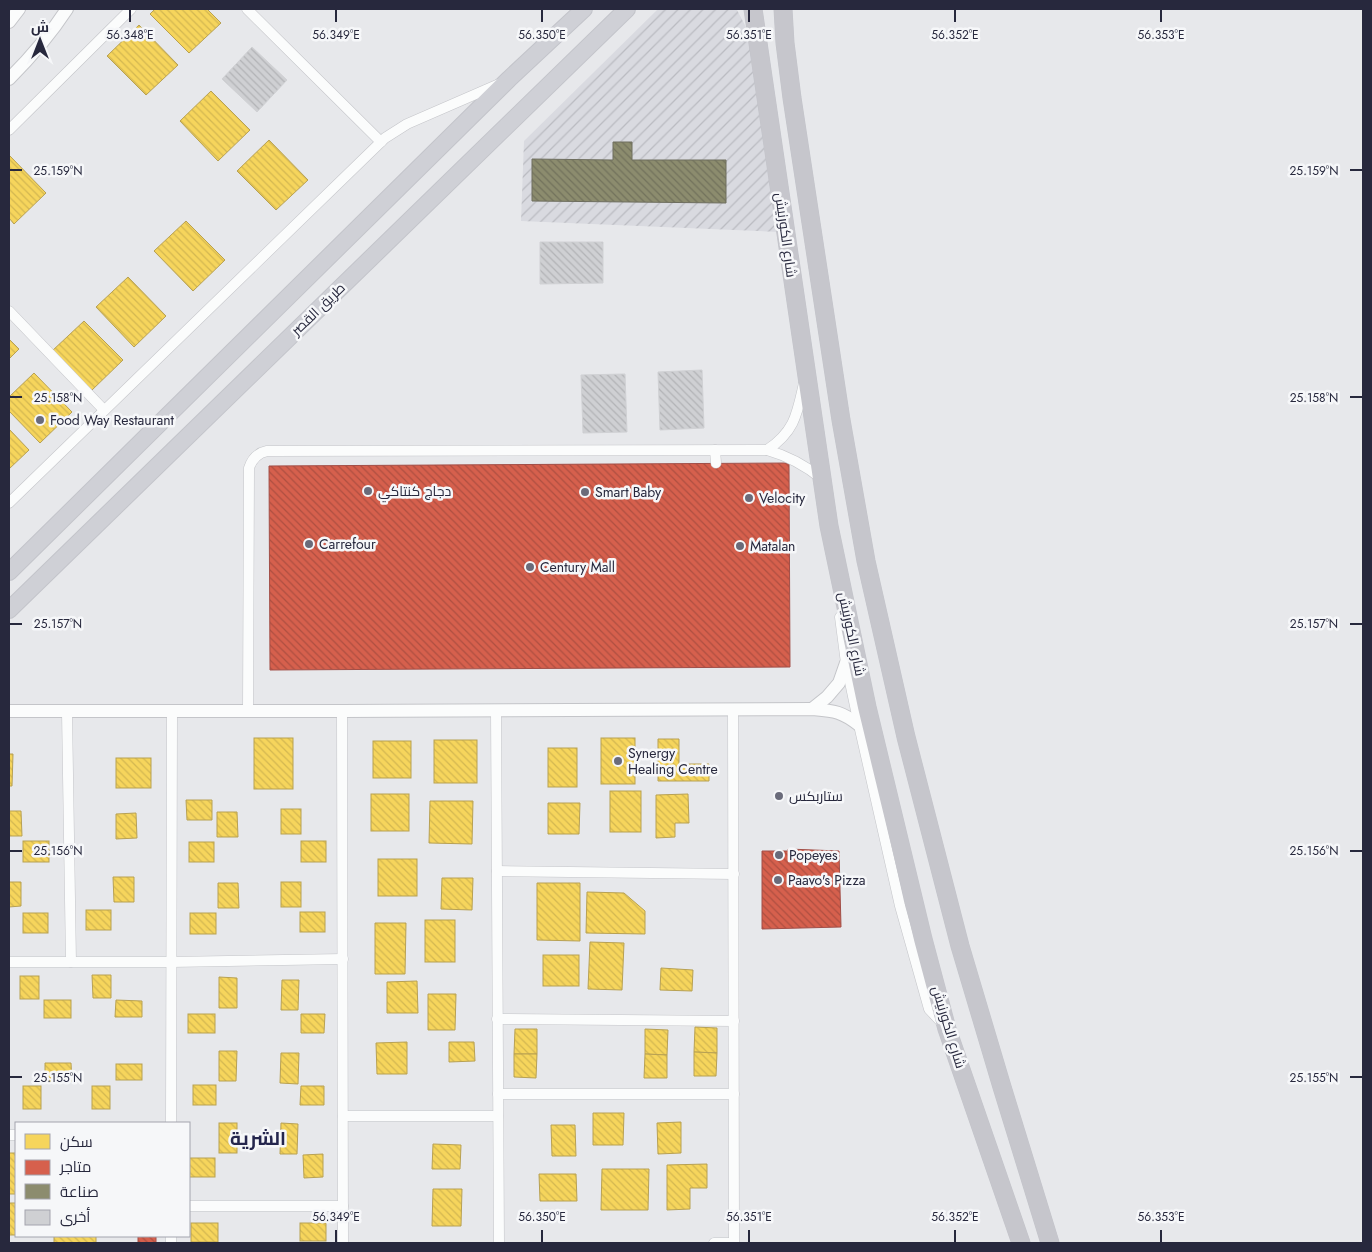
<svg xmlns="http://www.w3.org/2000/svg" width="1372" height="1252" font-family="Jost,Cairo,sans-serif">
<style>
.industrial{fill:url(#industrial-furrows)}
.homes{fill:url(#homes-back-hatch);stroke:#b8a153}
.shops{fill:url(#shops-back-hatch);stroke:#a24f48}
.industry{fill:url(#industry-back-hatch);stroke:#6e6e5f}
.building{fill:url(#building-back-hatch);stroke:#d0d1d4}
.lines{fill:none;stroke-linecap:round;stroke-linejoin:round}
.minor-casing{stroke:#c4c5c9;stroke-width:11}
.tertiary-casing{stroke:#c4c5c9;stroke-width:14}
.primary-casing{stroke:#c3c4ca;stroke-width:18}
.trunk-casing{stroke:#c3c4ca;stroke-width:19}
.minor{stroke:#fbfcfc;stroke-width:10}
.tertiary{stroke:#fbfcfc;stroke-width:12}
.primary{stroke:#cfd0d6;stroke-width:16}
.trunk{stroke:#c6c6cc;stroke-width:18}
.ticks{fill:none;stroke:#27283d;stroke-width:2}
.poi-dot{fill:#6a6b7a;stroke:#f6f7f9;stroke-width:2}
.labels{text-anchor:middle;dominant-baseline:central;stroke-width:5;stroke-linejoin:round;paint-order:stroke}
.street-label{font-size:14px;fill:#27283d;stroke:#f6f7f9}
.poi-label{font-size:14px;fill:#27283d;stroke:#f6f7f9;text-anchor:start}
.district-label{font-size:19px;font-weight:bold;fill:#25264d;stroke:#f6f7f9}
.ticks-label{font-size:12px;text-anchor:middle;fill:#27283d;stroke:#f6f7f9;stroke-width:5;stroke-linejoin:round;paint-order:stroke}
</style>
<defs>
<pattern id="industrial-furrows" width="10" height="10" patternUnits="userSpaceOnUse" patternTransform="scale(1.25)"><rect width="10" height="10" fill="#d9dae0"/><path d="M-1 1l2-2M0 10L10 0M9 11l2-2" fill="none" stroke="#babbc1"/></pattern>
<pattern id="homes-back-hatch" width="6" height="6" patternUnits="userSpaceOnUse" patternTransform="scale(1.25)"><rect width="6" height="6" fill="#f6d55c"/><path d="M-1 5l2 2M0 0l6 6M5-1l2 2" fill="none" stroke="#d3b751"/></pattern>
<pattern id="shops-back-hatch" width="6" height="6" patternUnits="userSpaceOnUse" patternTransform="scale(1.25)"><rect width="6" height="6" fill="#d6604d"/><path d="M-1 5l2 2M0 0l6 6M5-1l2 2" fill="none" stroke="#ae4f41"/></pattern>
<pattern id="industry-back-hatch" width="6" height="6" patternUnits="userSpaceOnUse" patternTransform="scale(1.25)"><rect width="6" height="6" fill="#8c8c6e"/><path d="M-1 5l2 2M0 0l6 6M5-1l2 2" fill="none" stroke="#72725c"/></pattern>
<pattern id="building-back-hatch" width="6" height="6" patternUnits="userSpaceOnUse" patternTransform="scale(1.25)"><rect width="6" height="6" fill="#cfd0d3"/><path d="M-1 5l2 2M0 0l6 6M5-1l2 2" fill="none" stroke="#b2b3b6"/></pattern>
</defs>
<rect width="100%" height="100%" fill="#e7e8eb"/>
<polygon class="industrial" points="658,9 736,9 737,10 747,29 779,232 521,221 524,141"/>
<g class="homes">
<polygon points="155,9 207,9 221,23 189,53 150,14"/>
<polygon points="139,25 178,65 146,95 107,56"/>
<polygon points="211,91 250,130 218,161 180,121"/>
<polygon points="269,140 308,180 276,210 237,171"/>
<polygon points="9,155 46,193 14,224 9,218"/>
<polygon points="186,221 225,260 193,291 154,251"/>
<polygon points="128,277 166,316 134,347 96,307"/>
<polygon points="84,321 123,360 91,391 52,351"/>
<polygon points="9,339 19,349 9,359"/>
<polygon points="34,373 72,412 40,443 9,411 9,397"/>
<polygon points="9,429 29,450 9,469"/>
<rect x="254" y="738" width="39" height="51"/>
<rect x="601" y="738" width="34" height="46"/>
<polygon points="658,739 679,739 679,764 709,764 709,781 658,781"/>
<rect x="434" y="740" width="43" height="43"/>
<rect x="373" y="741" width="38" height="37"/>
<rect x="548" y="748" width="29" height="39"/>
<polygon points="9,754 13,754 12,786 9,786"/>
<rect x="116" y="758" width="35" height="30"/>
<rect x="610" y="791" width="31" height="41"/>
<rect x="371" y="794" width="38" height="37"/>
<polygon points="688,794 689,823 675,823 675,837 656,838 656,795"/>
<polygon points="186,800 212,800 212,820 187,820"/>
<polygon points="430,801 473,801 472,844 429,843"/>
<polygon points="548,803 580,803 579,834 548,834"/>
<rect x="281" y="809" width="20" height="25"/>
<polygon points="9,811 21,811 22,836 9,836"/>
<polygon points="217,812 237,812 238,837 217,837"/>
<polygon points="136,813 137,838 116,839 116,814"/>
<rect x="23" y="841" width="26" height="21"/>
<rect x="301" y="841" width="25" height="21"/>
<rect x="189" y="842" width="25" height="20"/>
<rect x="378" y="859" width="39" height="37"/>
<polygon points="113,877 134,877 134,902 114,902"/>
<polygon points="442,878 473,878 472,910 441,909"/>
<polygon points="9,882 21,882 21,906 9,907"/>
<rect x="281" y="882" width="20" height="25"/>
<polygon points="218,883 238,883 239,908 218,908"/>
<polygon points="537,883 580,883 580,941 537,940"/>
<polygon points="587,892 624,893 645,911 645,934 586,933"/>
<rect x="86" y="910" width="25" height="20"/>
<rect x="300" y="912" width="25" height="20"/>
<rect x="23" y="913" width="25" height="20"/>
<rect x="190" y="913" width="26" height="21"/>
<rect x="425" y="920" width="30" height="42"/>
<polygon points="375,923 406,923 405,974 375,974"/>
<polygon points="590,942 624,943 622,990 588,989"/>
<rect x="543" y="955" width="36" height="31"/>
<polygon points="661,968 693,970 692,991 660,990"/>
<polygon points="92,975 111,975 111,998 93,998"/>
<rect x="20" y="976" width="19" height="23"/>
<polygon points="219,977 237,978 237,1008 219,1008"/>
<polygon points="282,980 299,980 298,1010 281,1010"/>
<polygon points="417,981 418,1013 387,1013 387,982"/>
<polygon points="428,994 456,994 455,1030 428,1030"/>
<rect x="44" y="1000" width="27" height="18"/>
<polygon points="116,1000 142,1001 142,1017 115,1017"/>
<rect x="188" y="1014" width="27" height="19"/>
<polygon points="301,1014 325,1014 324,1033 301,1033"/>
<polygon points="695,1027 717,1028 717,1053 694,1052"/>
<polygon points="515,1029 537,1029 537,1054 514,1054"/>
<polygon points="645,1029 668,1030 667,1055 645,1054"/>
<polygon points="407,1042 407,1074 377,1074 376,1043"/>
<polygon points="449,1042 474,1042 475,1061 449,1062"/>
<polygon points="219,1051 237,1051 236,1081 219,1081"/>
<polygon points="694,1052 717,1053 716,1076 694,1076"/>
<polygon points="281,1053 299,1053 298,1084 280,1083"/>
<polygon points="514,1054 537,1054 536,1078 514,1077"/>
<polygon points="645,1054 667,1055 667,1078 644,1078"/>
<polygon points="45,1063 71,1063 72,1081 45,1081"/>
<rect x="116" y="1064" width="26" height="16"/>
<rect x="193" y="1085" width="23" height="20"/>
<rect x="23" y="1086" width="18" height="23"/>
<rect x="92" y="1086" width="18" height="23"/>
<polygon points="301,1086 324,1086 324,1105 300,1105"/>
<polygon points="593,1113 624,1113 623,1145 593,1145"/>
<polygon points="681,1122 681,1153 658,1154 657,1123"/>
<rect x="219" y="1123" width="18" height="30"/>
<polygon points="281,1123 298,1124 297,1154 280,1154"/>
<polygon points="551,1125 575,1125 576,1156 552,1156"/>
<polygon points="433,1144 461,1145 460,1169 432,1169"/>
<rect x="9" y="1153" width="7" height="41"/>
<polygon points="323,1154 323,1177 304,1178 303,1155"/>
<rect x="189" y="1158" width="26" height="19"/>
<polygon points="707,1164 707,1188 690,1188 690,1209 667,1210 667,1165"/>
<polygon points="602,1169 649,1169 648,1210 601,1210"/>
<polygon points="539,1174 576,1174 577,1201 540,1201"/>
<polygon points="433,1189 462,1189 461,1226 432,1226"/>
<rect x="9" y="1203" width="7" height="32"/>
<rect x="191" y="1223" width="27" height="19"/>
<rect x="300" y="1223" width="26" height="18"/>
<rect x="54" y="1236" width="42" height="7"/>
</g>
<g class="shops">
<polygon points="789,463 790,667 270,670 269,466"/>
<polygon points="788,849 839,851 841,927 762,929 762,851 788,851"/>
<rect x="138" y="1236" width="18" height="7"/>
</g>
<polygon class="industry" points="613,142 632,142 632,160 726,160 726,203 532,201 532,159 613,160"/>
<g class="building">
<polygon points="252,47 287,80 257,112 222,79"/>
<polygon points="540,242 603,242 603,283 540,284"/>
<polygon points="702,370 704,428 660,430 658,372"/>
<polygon points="625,374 627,432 583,433 581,375"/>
</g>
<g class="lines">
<g class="minor-casing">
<g id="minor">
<polyline points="247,9 381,142"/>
<polyline points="9,130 131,9"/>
<polyline points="9,311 104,410"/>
<polyline points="715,450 716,463"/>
<path d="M767,450c28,-19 30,-36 37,-67"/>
<polyline points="9,503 385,138 407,124 499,84"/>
<polyline points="840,617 846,663 859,725 900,906 929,1009 943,1024"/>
<polyline points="496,710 499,1243"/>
<polyline points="342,711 343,1243"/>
<polyline points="67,712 71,962"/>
<path d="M248,712l1,-244c3,-9 8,-15 18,-17l500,-1c21,6 38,15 55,29"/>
<polyline points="497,871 734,874"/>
<polyline points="9,962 171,962 343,959"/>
<polyline points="497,1019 734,1021"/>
<polyline points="498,1094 734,1094"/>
<polyline points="343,1116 498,1116"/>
<polyline points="171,1123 172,712"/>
<polyline points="9,1135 16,1135"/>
<polyline points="189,1206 343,1206"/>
<polyline points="171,1236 171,1243"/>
<polyline points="714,1243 734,1243 733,709"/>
</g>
</g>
<g class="tertiary-casing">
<g id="tertiary">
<polyline points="9,22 19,9"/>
<path d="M9,79c22,-22 41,-44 58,-70"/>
<polyline points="812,709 827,697 839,683 846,663"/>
<path d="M9,711h333l470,-2c22,2 29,2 47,16"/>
</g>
</g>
<g class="primary-casing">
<g id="primary">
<polyline points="9,572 509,79 584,9"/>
<polyline points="9,610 627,9"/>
</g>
</g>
<g class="trunk-casing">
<g id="trunk">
<polyline points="753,9 829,526 867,707 923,939 947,1029 1021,1243"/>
<polyline points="783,9 785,43 792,98 841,420 866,561 906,737 960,946 1002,1087 1050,1243"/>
</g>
</g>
<use href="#minor" class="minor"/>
<use href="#tertiary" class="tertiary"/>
<use href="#primary" class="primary"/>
<use href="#trunk" class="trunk"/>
</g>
<path class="ticks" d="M130,10v12M336,10v12M542,10v12M749,10v12M955,10v12M1161,10v12M10,170h12M1350,170h12M10,397h12M1350,397h12M10,624h12M1350,624h12M10,851h12M1350,851h12M10,1077h12M1350,1077h12M336,1230v12M542,1230v12M749,1230v12M955,1230v12M1161,1230v12"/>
<g class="poi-dot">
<circle cx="40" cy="420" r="5"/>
<circle cx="368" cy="491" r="5"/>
<circle cx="585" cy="492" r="5"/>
<circle cx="749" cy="498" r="5"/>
<circle cx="309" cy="544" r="5"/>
<circle cx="740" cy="546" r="5"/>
<circle cx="530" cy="567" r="5"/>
<circle cx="618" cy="761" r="5"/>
<circle cx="779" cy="796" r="5"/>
<circle cx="779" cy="855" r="5"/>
<circle cx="778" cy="880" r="5"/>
</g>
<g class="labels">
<g class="street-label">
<text transform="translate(786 235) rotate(82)">شارع الكورنيش</text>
<text transform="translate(318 309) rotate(-44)">طريق القصر</text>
<text transform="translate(852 634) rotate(78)">شارع الكورنيش</text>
<text transform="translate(949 1027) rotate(73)">شارع الكورنيش</text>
</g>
<g class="poi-label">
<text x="50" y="420">Food Way Restaurant</text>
<text x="378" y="491">دجاج كنتاكي</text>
<text x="595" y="492">Smart Baby</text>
<text x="759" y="498">Velocity</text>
<text x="319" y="544">Carrefour</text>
<text x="750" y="546">Matalan</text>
<text x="540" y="567">Century Mall</text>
<text x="628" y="753">Synergy<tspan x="628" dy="16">Healing Centre</tspan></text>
<text x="789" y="796">ستاربكس</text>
<text x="789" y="855">Popeyes</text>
<text x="788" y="880">Paavo's Pizza</text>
</g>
<g class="district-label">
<text x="258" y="1138">الشرية</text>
</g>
</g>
<g class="ticks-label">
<text x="130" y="39">56.348°E</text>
<text x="336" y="39">56.349°E</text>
<text x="542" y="39">56.350°E</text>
<text x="749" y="39">56.351°E</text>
<text x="955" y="39">56.352°E</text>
<text x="1161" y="39">56.353°E</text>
<text x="58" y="175">25.159°N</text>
<text x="1314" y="175">25.159°N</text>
<text x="58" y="402">25.158°N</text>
<text x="1314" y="402">25.158°N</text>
<text x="58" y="628">25.157°N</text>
<text x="1314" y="628">25.157°N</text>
<text x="58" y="855">25.156°N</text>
<text x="1314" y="855">25.156°N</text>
<text x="58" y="1082">25.155°N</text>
<text x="1314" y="1082">25.155°N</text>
<text x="336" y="1221">56.349°E</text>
<text x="542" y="1221">56.350°E</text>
<text x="749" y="1221">56.351°E</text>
<text x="955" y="1221">56.352°E</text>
<text x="1161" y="1221">56.353°E</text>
</g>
<rect width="1372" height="1252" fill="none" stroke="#27283d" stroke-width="20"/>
<rect x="15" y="1122" width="175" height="115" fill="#f6f7f9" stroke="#a3a4ae"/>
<rect x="25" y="1134" width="25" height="15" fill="#f6d55c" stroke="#a3a4ae"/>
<text x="60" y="1147" font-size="15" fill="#27283d">سكن</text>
<rect x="25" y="1160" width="25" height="15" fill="#d6604d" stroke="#a3a4ae"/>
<text x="60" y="1172" font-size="15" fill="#27283d">متاجر</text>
<rect x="25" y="1184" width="25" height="15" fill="#8c8c6e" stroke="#a3a4ae"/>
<text x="60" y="1197" font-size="15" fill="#27283d">صناعة</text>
<rect x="25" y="1210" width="25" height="15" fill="#cfd0d3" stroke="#a3a4ae"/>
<text x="60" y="1222" font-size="15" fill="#27283d">أخرى</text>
<g transform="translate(40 40)" stroke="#f6f7f9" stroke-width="4" paint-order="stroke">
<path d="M0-4L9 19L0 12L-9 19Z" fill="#27283d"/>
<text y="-8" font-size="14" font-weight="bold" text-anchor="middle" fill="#27283d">ش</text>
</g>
</svg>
